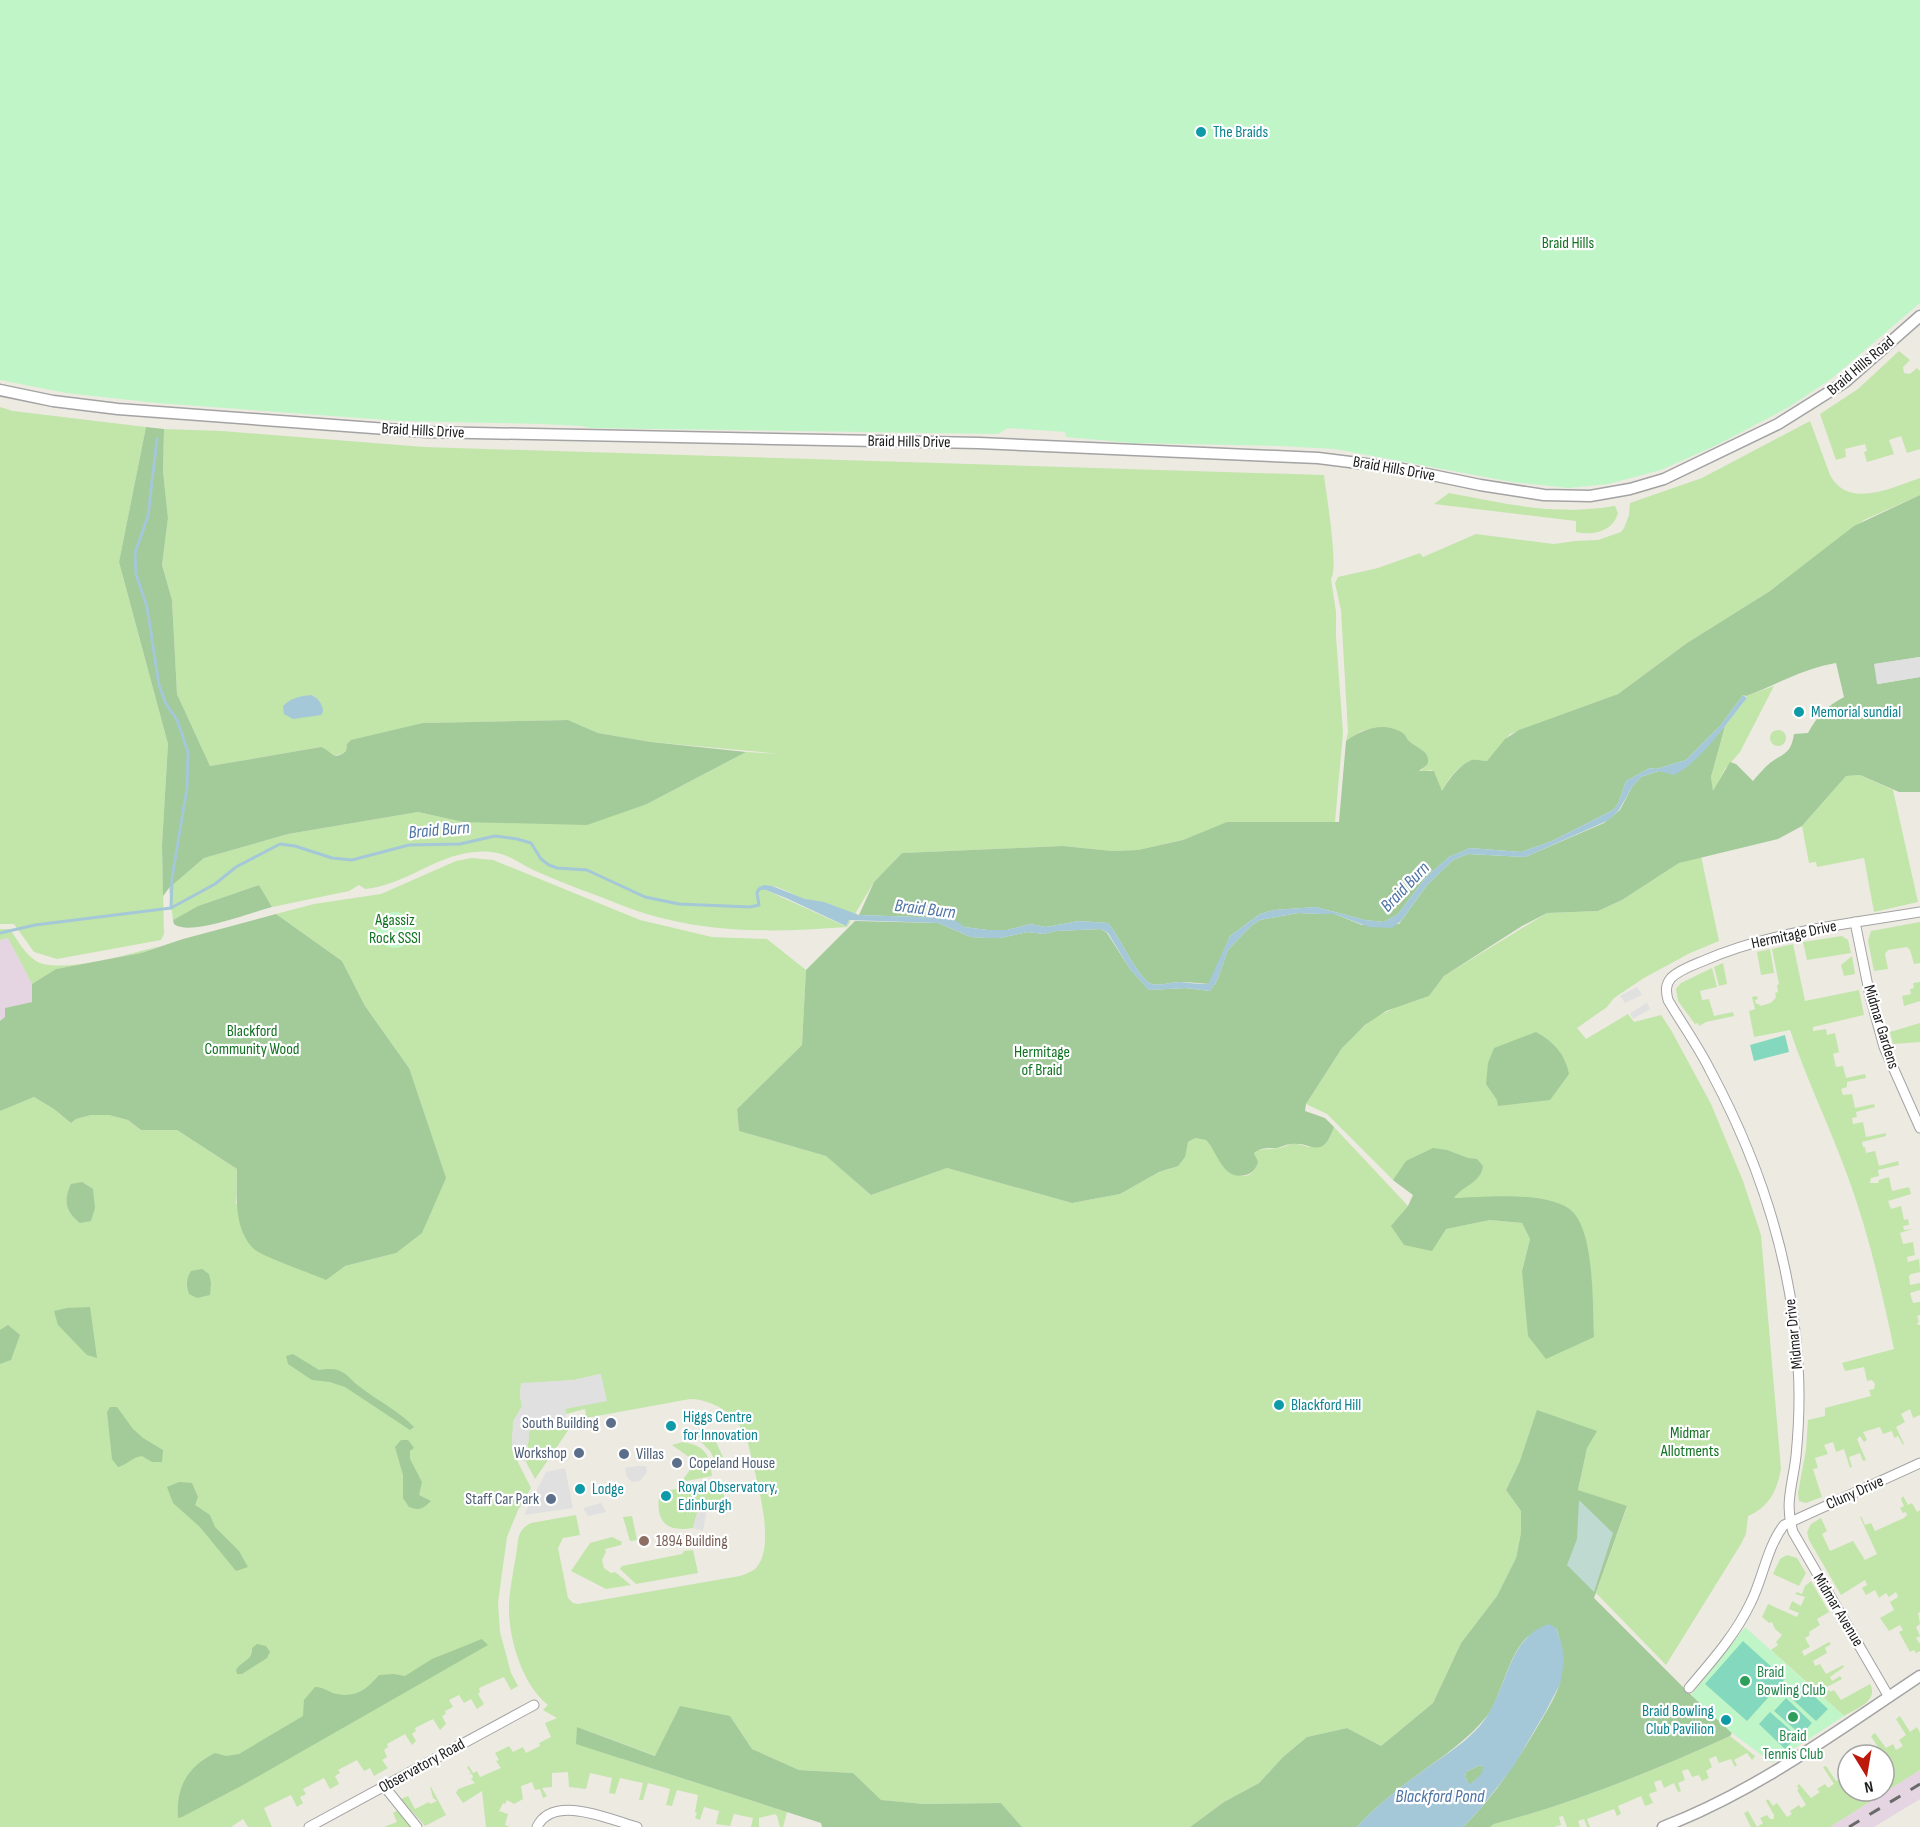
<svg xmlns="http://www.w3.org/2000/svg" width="1920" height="1827" font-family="'Sofia Sans Condensed',sans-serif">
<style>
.industrial{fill:#e5d4e1}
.grass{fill:#c2e5aa}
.forest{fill:#a3ca99}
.wetland{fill:#bfdad0}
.park{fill:#c0f5c8}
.pitch{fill:#83d8bd}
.parking{fill:#e0e0e0}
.water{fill:#a4c8d8;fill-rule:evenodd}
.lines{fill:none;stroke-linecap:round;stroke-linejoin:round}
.stream{stroke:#a4c8d8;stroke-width:3}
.minor-casing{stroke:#a3a3a3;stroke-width:11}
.tertiary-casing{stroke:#a3a3a3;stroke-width:13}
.minor{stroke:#fff;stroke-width:9}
.tertiary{stroke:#fff;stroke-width:10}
.rail{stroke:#6a6a6a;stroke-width:3;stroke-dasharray:12 12;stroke-linecap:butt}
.culture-dot{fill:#0f9aa8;stroke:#fff;stroke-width:2}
.service-dot{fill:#5c6f8a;stroke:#fff;stroke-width:2}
.education-dot{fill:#8d6e63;stroke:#fff;stroke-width:2}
.leisure-dot{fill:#2e9e5b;stroke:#fff;stroke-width:2}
.labels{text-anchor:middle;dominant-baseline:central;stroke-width:4.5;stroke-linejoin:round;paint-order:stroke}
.culture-label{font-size:16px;fill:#0d838f;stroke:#fff;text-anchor:start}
.park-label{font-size:16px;fill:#117221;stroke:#fff}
.street-label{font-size:16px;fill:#1c1c1c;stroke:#fff}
.service-label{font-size:16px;fill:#4e5e75;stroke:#fff;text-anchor:end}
.education-label{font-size:16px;fill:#785e54;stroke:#fff;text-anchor:start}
.leisure-label{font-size:16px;fill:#27864d;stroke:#fff;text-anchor:start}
.water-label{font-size:18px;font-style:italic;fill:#4e73a5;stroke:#fff}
</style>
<rect width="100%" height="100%" fill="#edeae2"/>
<g class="industrial">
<polygon points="8,938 32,984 32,1002 6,1008 5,1017 0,1021 0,940"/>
<polygon points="1920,1770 1920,1799 1874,1827 1830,1827"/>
</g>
<g class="grass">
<polygon points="1899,351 1910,360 1903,367 1904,373 1910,374 1917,368 1920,371 1920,449 1907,453 1901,436 1889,440 1894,454 1867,462 1864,452 1867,451 1865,444 1845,449 1846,457 1836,460 1820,414 1858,389"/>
<polygon points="0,407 13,411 146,427 119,562 168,744 162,845 164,934 161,940 57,959 34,952 14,924 0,924"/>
<path d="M1810,421l20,54c18,35 63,12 90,3v17l-56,25 -94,71 -83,52 -69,51 -108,40 -23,27c-5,0 -10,-1 -15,0 -12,2 -26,20 -30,31l-7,-19 -4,-3 -12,2 7,-6 2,-4 -2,-8 -4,-4 -12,-7 -7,-9 -6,-4 -28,-1 -8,2 -15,10 2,-9 -7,-122 -6,-27 3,-6 40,-9 42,-15 3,4 53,-23 78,10 21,-3 23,-1 23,-8 3,-4 5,-13 1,-12 72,-25z"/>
<path d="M164,429l58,2 202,16 900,28c2,18 15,93 7,104l5,33v24l7,97 -8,89h-107l-45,18 -45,10 -26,1 -49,-5 -161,7 -28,29 -19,32c-17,-4 -35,-9 -51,-15 -14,-5 -30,-18 -45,-12l86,39 4,-6 2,1 -4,6c-78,6 -152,7 -226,-22 -27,-11 -54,-20 -81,-32 -18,-7 -29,-19 -49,-21 -48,-5 -81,33 -126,37l-6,-4 -10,6 -77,16 -13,-22 -61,21 -25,14 -4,-32 35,-30 84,-24 130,-22 45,10 184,-18 99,-52 36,2 -131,-12 -53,-9 -30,-13 -145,3 -77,24v4c-10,8 -17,3 -25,-4l-111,19 -33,-72 -5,-94 -10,-35 6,-47 -5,-47z"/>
<path d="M1449,493c60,11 105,23 166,13l3,7c-5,18 -24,23 -42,19v-11l-142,-17z"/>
<polygon points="1774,686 1740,752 1725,769 1713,793 1711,777 1725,726 1747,698 1746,696"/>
<circle cx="1778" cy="738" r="8"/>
<polygon points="1860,775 1893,790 1918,902 1874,912 1864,858 1817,867 1816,862 1809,863 1802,826 1846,776"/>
<path d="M1701,856l18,85 -29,12 -46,25 -30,20 -7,9 -30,21 9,11 42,-25 6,8 27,-7 10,15 40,74 32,77 18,54 20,234c-4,22 -12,38 -33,47l-2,18 -5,10 -75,121 -70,-72 31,-86 -49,-17 9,-42 -67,13 -14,29 15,21v22l-5,25 -19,38 -36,47 -28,60 -52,43 -34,-18 -40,9 -24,20 -24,26 -35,19 -34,25h-168l-21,-24 -77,1 -44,-4 -27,-27 -54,-3 -47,-21 -22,-33 -74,40 -79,-29 45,32 165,53 -4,15h-3l-3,-11 -2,-2 -16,4v9h-8l2,-9 -19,-4 -4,12 -14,-2 3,-13 -15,-4 -4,13 -5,-2 2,-5 -2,-1 3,-17 -21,-5 -5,16 -6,-1 4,-16 -22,-6 -5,17h-4l4,-17 -23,-5 -5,16 -6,-1 3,-15 -22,-5 -4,16 -17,-2 -1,-15 -16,1v14l-10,1 5,8 -4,2 -3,-9 -5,1 -3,-8 -11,4 2,13 -9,5 -7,-4 -2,4 -2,-1 -4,8 9,3 -3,11 5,2h-24l-4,-36 -19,12 -7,-10 2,-4 17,-6 -4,-4 2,-2 -1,-3h-4l3,-1 -4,-6 2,-1 4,7 4,-2 3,6 21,-9 -5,-7 3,-1 -4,-7 14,-7 4,6 10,-5 3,6 14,-7 -1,-3 12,-6 -6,-14 12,-5 -14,-8 5,-5c-26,-20 -40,-68 -39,-100 1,-22 7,-44 9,-65 2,-9 5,-13 13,-17l45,-8 4,20 -17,3 -5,10 10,50 5,5 5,1 162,-28c5,-2 12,-4 16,-8 22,-23 -2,-96 -8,-125 -8,-26 -31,-43 -58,-44l-104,19 -1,-9 -19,5 -1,-4 35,-36 -26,6 -53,4 -1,12 2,10c-19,35 -7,50 9,82l-13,22 -11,27 -9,65 2,30 11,41 7,13 -7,4 -7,-13 -25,11 1,4 -2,2 6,10 -7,5 -6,-10 -7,4 -5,-8 -10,5 4,7 -8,4 1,3 -4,2 4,8 -6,6 -7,-11 -18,9 1,3 -4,3 4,7 -4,4 -7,-11 -18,10 1,3 -4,3 3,7 -5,3 6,8 -14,8 -4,-8 -6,3 -7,-11 -19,10 2,3 -5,3 4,8 -9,5 -6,-11 -21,11 3,5 -6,3 3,6 -6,4 -6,-12 -27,13 8,19h-24l-5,-8 -12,8h-231v-716l34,-14 20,12 17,14 5,-4 15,-4h18l19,5 13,10h36l60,39 -1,35 109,62 51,-13 13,-185 -44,-62 -23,-45 -66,-47 38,-10 67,-10 75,-33 16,-3 21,2 147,60 72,17 55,2 39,31 -4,75 -65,64 2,22 87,25 45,39 76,-27 125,35 48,-9 39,-22 11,-3 18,-27 7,-4 11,2c11,11 15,30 33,35 14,5 21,-12 15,-22l3,-3 23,-2 14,-5 15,4 19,-7 6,-13 74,79 -16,20 53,3 45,-9 32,3 8,16 -8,32 70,27c0,-30 -4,-59 -19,-86l-160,-17 -20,-15 -66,-66 -21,-10 36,-56 11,-12 22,-19 22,-10 32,-11 15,-20 103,-63 51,-2 24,-11 57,-37z"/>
<polygon points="1920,922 1920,963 1914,964 1910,950 1907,947 1888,950 1885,954 1888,969 1874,971 1868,941 1871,931"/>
<path d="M0,929h10c8,12 14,24 26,32 23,14 98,-8 123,-15l-18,7 -85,16 -24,15 -24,-46 -8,2z"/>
<polygon points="1842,936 1848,940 1851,953 1807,960 1803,942"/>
<path d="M1793,944l12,57 54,-11 5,25 -51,12v4l13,-2 1,6 8,-2 4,19 -6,2 3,13 7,-1 3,12 19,-4 1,4 -19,4v5l-6,2 2,6 9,-1 3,14 19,-4 1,3 -19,5 1,5 -5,1 1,6 10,-2 3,15 20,-4v3l-24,6 1,5h2l1,6 9,-2 4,15 19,-5 1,4 -21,5 1,6 -8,2 -1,5h8l1,-3 10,-3 3,14 17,-4 2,7 -23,7 3,8 10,-3 3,14 4,-1 1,6 -6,1 1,4 9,-1 -13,4 3,11 10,-2 2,13 -8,2 1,5 11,-3 1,13 -9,2 -2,2 1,9 10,-2v7l-10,3 3,10 7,-1v13l-3,1 2,6 -2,1 1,2h2v90l-7,3 -3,-9 -9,5 4,8 -9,5 8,17 -1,1 -5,-9 -4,2 -2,-7 -9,3 -3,-7 -17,5 4,8 -3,2 -4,-6 -3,3 9,21 -3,1 -3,-8 -11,4 3,10 -2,1 -6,-19 -8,3 -3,-10 -9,3 4,9 -13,4 3,10 -5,1 9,28 -16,6 -7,-2 -1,-8 8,-43 2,-30 17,-4v-8l46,-12 -2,-6 5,-1 1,-5 -3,-4 -5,1 -3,-14 -19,4 -3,-8 52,-14c-12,-57 -25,-114 -45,-169 -18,-51 -42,-99 -59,-150l-36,7 -5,-26 6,-2 -3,-12 5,-1 1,3 -3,1 1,4h3l1,2c7,-2 12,-2 16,-9l-1,-4 3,-1 -1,-7 2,-1 -7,-35z"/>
<polygon points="1770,949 1774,973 1761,975 1757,952"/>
<polygon points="1852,956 1855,974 1844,976 1841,965"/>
<polygon points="1723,963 1727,984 1719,986 1714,967"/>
<polygon points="1712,968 1717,987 1700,991 1702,1000 1709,999 1714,1016 1733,1012 1734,1016 1706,1022 1699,1026 1698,1023 1695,1024 1678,1001 1676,989 1681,983"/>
<polygon points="1920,982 1920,1001 1904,1006 1902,996 1911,994 1910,989 1914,988 1913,983"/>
<polygon points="1920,1023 1920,1042 1893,1044 1890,1032"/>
<polygon points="567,1422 569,1429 535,1479 526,1462 530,1425"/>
<polygon points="699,1429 715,1440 723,1457 714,1459 710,1451 700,1441 702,1438 697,1436"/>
<path d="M683,1442c23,4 26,12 29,34l-31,6 15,-20 -24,-17z"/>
<path d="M720,1482l6,21 -28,6 -5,19c-26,4 -37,-5 -34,-32l5,-5z"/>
<polygon points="1903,1496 1908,1505 1912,1503 1917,1512 1920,1510 1920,1612 1918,1613 1920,1624 1916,1627 1920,1636 1916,1638 1920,1644 1920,1651 1916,1653 1914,1650 1910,1652 1899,1632 1903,1630 1900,1625 1889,1631 1880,1618 1894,1610 1890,1602 1898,1597 1896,1592 1889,1597 1886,1593 1879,1598 1875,1590 1866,1595 1862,1588 1867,1585 1865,1580 1841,1595 1809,1540 1807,1532 1811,1524 1821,1518 1827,1531 1822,1534 1830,1551 1853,1541 1865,1560 1877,1554 1860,1517 1861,1516 1865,1525 1871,1523 1875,1531 1904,1518 1907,1515 1906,1512 1903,1513 1900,1508 1904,1506 1901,1499"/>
<polygon points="632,1516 637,1540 630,1541 623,1517"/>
<polygon points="612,1537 622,1542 621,1545 605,1549 606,1552 602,1560 604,1568 611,1573 615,1572 631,1585 606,1589 571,1571 590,1543"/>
<polygon points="693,1550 698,1573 636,1584 620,1569 622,1566 682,1554 684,1551"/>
<polygon points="1787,1555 1797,1558 1806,1573 1799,1586 1773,1574 1780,1559"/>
<path d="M1811,1581l18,31 -12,7 3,6 -11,7 1,3 -5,3 5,9 -8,4 2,5 25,-14 2,2 -6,4 2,5 -14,8 2,5 5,-2 6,10 17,-9 1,2 -14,10 2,4 8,-5 2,3 -17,9 1,3 3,-1 1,2 4,-2 7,10 29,-16c9,17 -13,24 -26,32l-73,-66 7,-5 -2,-3 6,-7 -7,-6 -3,-7 -3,1 -7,-6 6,-13 29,13 2,-4 -10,-4 3,-8 9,5 4,-9 -10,-3 2,-2 5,2 3,-8z"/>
<polygon points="1900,1716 1910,1732 1917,1727 1920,1733 1920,1770 1830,1827 1751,1827 1744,1813 1748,1811 1757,1827 1763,1823 1760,1818 1767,1815 1770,1819 1774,1819 1774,1815 1766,1801 1768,1799 1773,1806 1777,1803 1787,1817 1792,1814 1790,1811 1799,1805 1801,1808 1806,1805 1797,1790 1799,1789 1797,1786 1799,1784 1811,1798 1820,1792 1817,1789 1825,1784 1828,1788 1834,1784 1823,1767 1826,1766 1836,1781 1844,1777 1848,1783 1848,1791 1884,1791 1884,1755 1876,1755 1881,1752 1871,1736 1875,1733 1886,1748 1893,1744 1896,1750 1903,1746 1899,1740 1906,1735 1896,1719"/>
<path d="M1730,1736l25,20 -3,4 -5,-7 -13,7 3,5 -2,2 -4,-8 -12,4 -3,-7 -7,3 3,8 -6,4 3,7 -7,3 -3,-6 -7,2 -4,-8 -6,2 3,9 -7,3 3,8 -3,1 -4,-9 -10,5 -3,-8 -7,2 3,9 -8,3 4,9 -8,3 -4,-10 -23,10 3,8 -4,2 -3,-7 -27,10 3,8h-3l-3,-8 -6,2 2,6h-13l-4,-11 -4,1 2,8 -7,2h-64l4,-3c81,-21 159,-53 236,-88z"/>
<polygon points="430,1787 431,1787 446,1815 425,1826 401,1799 408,1796 415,1809 429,1802 430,1804 437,1801 433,1798"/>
<polygon points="398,1810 412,1827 384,1827 397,1822 393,1813"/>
</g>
<g class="forest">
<path d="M146,427l18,2 -1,42 5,47 -6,47 10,35 5,94 33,72 111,-19c11,4 12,15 25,4l1,-7 4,-4 72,-17 145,-3 30,13 53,9 95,10 -99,52 -60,21 -124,-3 -45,-10 -130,22 -84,24 -35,30 -6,8 -1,-51 6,-101 -49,-182z"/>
<path d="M1920,495v162l-45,7 3,20 42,-7v115h-21l-39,-17 -14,1 -44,50 -24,13 -99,24 -57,37 -24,11 -51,2 -25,13 -78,50 -15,20 -43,15 -21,14 -23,23 -36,56 -1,7 20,7 9,9c-13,35 -21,14 -43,17 -5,0 -9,3 -14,4 -8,0 -16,-1 -23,5l4,9c-2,6 -5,11 -12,13 -24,6 -28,-23 -40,-35l-11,-2 -7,4 -3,15 -7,9 -19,6 -39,22 -48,9 -125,-35 -76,27 -45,-39 -87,-25 -2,-22 65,-64 4,-75 49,-49 83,2 33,14 16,1h13l28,-6 15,2 13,-3 45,-2 6,4 23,36 19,21 36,-2 25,3 7,-10 11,-31 24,-25 8,-5 38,-7 24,1h13l27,11 37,-1 28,-39 26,-25 15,-6 57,3 79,-34 16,-13 12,-23 9,-10 55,-19 29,-32 -14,51 2,14 17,-29 6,2 17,17c5,-6 11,-13 17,-18 14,-10 21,-9 24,-29l14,-1c9,-17 19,-27 36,-36l-8,-34c-32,5 -60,22 -90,33l-3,-1 -23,31 -34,34 -30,9 -6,-1 -24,13 -8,23 -5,6 -61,31 -31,11 -51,-4 -21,9 -22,19 -29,38 -14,8 -19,-2 -49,-13 -42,3 -14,4 -30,22 -21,48c-10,-1 -19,-2 -29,-2 -9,0 -20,4 -28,2 -13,-3 -33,-49 -44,-61l-29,-2 -33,6 -16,-3 -23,6h-19l-24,-3 -15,-9 -90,-3 15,-33 28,-29 161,-7 49,5 26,-1 45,-10 44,-18h112l7,-81c15,-12 40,-21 58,-7 2,2 3,6 6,8 5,5 20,9 18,20 0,4 -7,7 -9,9h15l8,20c6,-11 18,-27 30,-31 5,-1 10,1 15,1l18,-22 14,-9 99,-36 69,-51 83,-52 84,-65z"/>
<path d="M259,885l13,22c-20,5 -82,30 -98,17l-1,-4 25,-14z"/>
<path d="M276,914l66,47 23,45 44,62 37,110 -24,55 -26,20 -51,13 -19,14c-13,-6 -65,-24 -72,-31 -21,-21 -17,-53 -17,-80l-60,-39h-36l-13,-10 -19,-5h-18l-15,4 -5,4 -17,-14 -20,-12 -34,14v-90l5,-4v-9l27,-6v-18l24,-15 85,-16 42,-14z"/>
<path d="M1536,1032c18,10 29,22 33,42l-19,26 -52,6 -1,-6 -11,-16 2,-21 6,-15z"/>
<path d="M1433,1148l14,2 21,8 9,1 6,7c-2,17 -21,20 -29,32 31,-1 87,-7 114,10 28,18 24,99 26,129l-48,22 -18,-23 -6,-65 8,-32 -8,-16 -32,-3 -44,9 -14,22 -28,-6 -13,-19 17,-20 5,-11 -20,-15 13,-19z"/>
<path d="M82,1182l11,7 2,19 -4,13 -11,2c-14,-11 -17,-22 -9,-39z"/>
<path d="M202,1269l7,5 2,9 -1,12 -13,3 -8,-4c-3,-10 -3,-14 2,-23z"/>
<polygon points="90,1307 97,1358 87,1355 58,1325 54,1311 67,1308"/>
<polygon points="8,1325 20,1335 11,1360 0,1364 0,1330"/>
<path d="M293,1354l26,16c8,-1 16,-2 23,2 6,3 12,11 18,15 18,14 39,24 54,40l-4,3 -65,-43 -15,-5 -18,-2 -24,-16 -2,-8z"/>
<path d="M110,1407h7l16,22 10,9 20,12 -1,12h-10l-10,-6c-10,1 -15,9 -24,11l-6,-8 -5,-47z"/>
<path d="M1537,1410l60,21 -10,17 -9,42 49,16 -33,92 92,92 46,43 -2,3c-77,35 -155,67 -236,88l-4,3h-27c32,-31 56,-69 79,-108 6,-10 15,-25 18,-37 3,-18 3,-38 -4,-54 -7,1 -16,2 -22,5 -24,10 -32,64 -47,83 -19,24 -43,39 -67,57 -22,16 -45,34 -63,54h-167l34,-25 35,-19 24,-26 24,-20 40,-9 34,18 52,-43 28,-60 36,-47 19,-38 5,-25v-22l-15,-21 14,-29z"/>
<path d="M401,1440h7l6,8 -4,3v8l12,23 -3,13 12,6c-8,8 -12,10 -22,6l-6,-9v-23l-8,-28z"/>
<polygon points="179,1482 192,1483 198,1497 195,1505 210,1515 215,1527 239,1551 248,1567 236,1571 200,1527 173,1503 167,1487"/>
<path d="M482,1639l6,6 -245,140 -61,32 -4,1c-2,-31 9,-51 37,-65l11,3 13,-2 64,-38 1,-16 11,-13c10,0 14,6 22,7 19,4 30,-5 42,-19l15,-1 11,2 27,-17z"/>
<path d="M257,1644l9,2 4,6 -3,6 -25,16h-5l-1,-4c5,-9 17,-9 16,-22z"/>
<polygon points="680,1706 730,1716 752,1749 799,1770 853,1773 881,1800 924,1804 1001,1803 1022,1827 822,1827 821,1823 576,1744 577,1727 655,1756"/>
<polygon points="1480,1765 1483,1767 1483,1773 1472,1783 1468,1783 1465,1777 1466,1772"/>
</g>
<polygon class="wetland" points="1579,1500 1613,1533 1594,1592 1567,1565 1577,1539"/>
<g class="park">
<polygon points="0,0 1920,0 1920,303 1831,379 1789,407 1719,444 1661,470 1608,484 1569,488 1512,482 1335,449 1280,446 1132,443 1066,437 1065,432 1008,428 998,434 590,428 582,426 542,424 400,421 157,403 66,393 0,380"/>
<circle cx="395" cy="930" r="18"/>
<polygon points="1745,1627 1844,1716 1772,1763 1732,1733 1691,1695"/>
</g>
<g class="pitch">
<polygon points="1785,1035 1789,1052 1754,1061 1750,1045"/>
<polygon points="1743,1641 1785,1679 1747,1721 1705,1684"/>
<polygon points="1801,1684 1828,1709 1816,1721 1790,1697"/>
<polygon points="1786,1698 1812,1723 1801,1735 1774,1711"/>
<polygon points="1770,1712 1797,1736 1785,1749 1759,1724"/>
</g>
<g class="parking">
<polygon points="1920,657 1920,677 1877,684 1874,664"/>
<polygon points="1637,987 1642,995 1625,1003 1620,996"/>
<polygon points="1647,1003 1650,1009 1633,1019 1630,1013"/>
<polygon points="601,1374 607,1401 565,1409 567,1422 530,1425 526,1462 516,1459 512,1450 513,1421 522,1406 520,1396 521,1383 574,1380"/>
<polygon points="637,1466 646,1466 647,1472 640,1481 632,1482 627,1477 625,1468"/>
<polygon points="565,1468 573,1508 524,1515 546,1472"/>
<polygon points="601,1503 606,1512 588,1516 583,1508"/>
<polygon points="707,1507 703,1531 693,1528 698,1509"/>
</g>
<g class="water">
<path d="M311,695c7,3 12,9 12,17l-2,3 -28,4 -9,-5 -1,-8c8,-8 17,-10 28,-11z"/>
<path d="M1743,695l4,3c-18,22 -47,65 -73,77l-16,-4 -17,6 -9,10 -13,23 -10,10 -84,37 -57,-3 -15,6 -26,25 -26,36 -9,7 -23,-1 -34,-13h-13l-24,-1 -38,7 -8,5 -24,25 -11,31 -7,10 -25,-3 -36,2 -19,-21 -22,-36 -7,-4 -45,2 -13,3 -15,-2 -28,6h-13l-16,-1 -33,-14 -89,-3 -3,6 -60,-28 -28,-11 7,-2 7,1 33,13 19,3 35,13 90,3 6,2 9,7 24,3h19l23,-6 16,3 33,-6 29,2c11,12 31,58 44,61 8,2 19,-2 28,-2 10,1 19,2 28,2l22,-48 30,-22 14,-4 42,-3 49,13 19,2 14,-8 29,-38 22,-19 21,-9 51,4 31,-11 61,-31 5,-6 8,-23 24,-13 6,1 30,-9 34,-34z"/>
<path d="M1549,1624l7,4 6,17 2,17 -4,22 -14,27 -33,56 -32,41 -18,19h-106c18,-20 41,-38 63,-54 24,-18 54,-34 69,-60 19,-31 21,-76 60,-89zM1480,1765l3,2 -1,6 -10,10h-4l-3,-6 1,-5z"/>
</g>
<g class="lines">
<g class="stream">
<polyline points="157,439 148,516 135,553 136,574 147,607 159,685 166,704 177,720 188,752 187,788 172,878 171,908"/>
<polyline points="0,933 35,925 171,908 215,884 236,867 280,844 295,846 332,858 352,860 409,845 460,844 495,836 517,839 531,843 541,859 549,865 557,868 587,870 645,897 679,904 750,907 759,905 757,893 759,889 764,888"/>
</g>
<g class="minor-casing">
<g id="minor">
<polyline points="1855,922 1870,996 1884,1047 1920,1128"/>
<path d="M1689,1688c23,-27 47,-54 62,-86 12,-24 16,-55 33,-77l136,-62"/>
<path d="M1889,1697l-96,-165c-9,-29 0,-48 3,-76 3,-31 4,-61 2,-91 -6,-103 -39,-204 -88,-295 -12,-24 -28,-46 -42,-70 -2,-8 -3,-15 3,-22 8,-8 22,-13 32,-17 69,-30 145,-37 217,-49"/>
<polyline points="384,1786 417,1827"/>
<polyline points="309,1827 534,1705"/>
<path d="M537,1827c16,-34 74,-7 100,0"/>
</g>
</g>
<g class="tertiary-casing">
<g id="tertiary">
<polyline points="0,390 53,401 118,409 427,432 979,443 1318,458 1398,468 1480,485 1544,495 1590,496 1630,489 1664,479 1778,424 1845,382 1920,316"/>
<path d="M1663,1827c94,-36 174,-96 257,-151"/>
</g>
</g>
<use href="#minor" class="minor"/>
<use href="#tertiary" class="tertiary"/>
<polyline class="rail" points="1849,1827 1920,1784"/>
</g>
<g class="culture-dot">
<circle cx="1201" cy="132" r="6"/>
<circle cx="1799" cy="712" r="6"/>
<circle cx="1279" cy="1405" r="6"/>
<circle cx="671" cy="1426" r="6"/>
<circle cx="580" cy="1489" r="6"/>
<circle cx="666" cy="1496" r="6"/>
<circle cx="1726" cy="1720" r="6"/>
</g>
<g class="service-dot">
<circle cx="611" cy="1423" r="6"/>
<circle cx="579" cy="1453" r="6"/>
<circle cx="624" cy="1454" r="6"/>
<circle cx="677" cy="1463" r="6"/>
<circle cx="551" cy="1499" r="6"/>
</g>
<circle class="education-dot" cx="644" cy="1541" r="6"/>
<g class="leisure-dot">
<circle cx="1745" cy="1681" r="6"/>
<circle cx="1793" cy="1717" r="6"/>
</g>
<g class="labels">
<g class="culture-label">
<text x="1213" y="132">The Braids</text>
<text x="1811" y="712">Memorial sundial</text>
<text x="1291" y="1405">Blackford Hill</text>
<text x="683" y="1417">Higgs Centre<tspan x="683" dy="18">for Innovation</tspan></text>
<text x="678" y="1487">Royal Observatory,<tspan x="678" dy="18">Edinburgh</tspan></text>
<text x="592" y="1489">Lodge</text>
<text x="1714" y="1711" text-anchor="end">Braid Bowling<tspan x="1714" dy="18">Club Pavilion</tspan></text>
</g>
<g class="park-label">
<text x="1568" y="243">Braid Hills</text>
<text x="395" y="920">Agassiz<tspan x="395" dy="18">Rock SSSI</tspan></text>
<text x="252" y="1031">Blackford<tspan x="252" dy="18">Community Wood</tspan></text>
<text x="1042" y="1052">Hermitage<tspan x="1042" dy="18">of Braid</tspan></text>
<text x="1690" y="1433">Midmar<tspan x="1690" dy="18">Allotments</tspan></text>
</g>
<g class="street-label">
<text transform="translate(1861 366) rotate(-40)">Braid Hills Road</text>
<text transform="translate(423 431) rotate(3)">Braid Hills Drive</text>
<text transform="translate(909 442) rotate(1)">Braid Hills Drive</text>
<text transform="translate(1394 469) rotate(10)">Braid Hills Drive</text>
<text transform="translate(1794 935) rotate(-12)">Hermitage Drive</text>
<text transform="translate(1881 1027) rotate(73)">Midmar Gardens</text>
<text transform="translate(1794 1334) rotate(-96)">Midmar Drive</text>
<text transform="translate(1855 1493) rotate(-24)">Cluny Drive</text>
<text transform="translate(1838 1610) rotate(59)">Midmar Avenue</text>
<text transform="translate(422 1766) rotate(-29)">Observatory Road</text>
</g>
<g class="service-label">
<text x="599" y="1423">South Building</text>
<text x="567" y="1453">Workshop</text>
<text x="636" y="1454" text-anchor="start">Villas</text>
<text x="689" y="1463" text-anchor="start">Copeland House</text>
<text x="539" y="1499">Staff Car Park</text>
</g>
<g class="education-label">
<text x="656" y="1541">1894 Building</text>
</g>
<g class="leisure-label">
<text x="1757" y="1672">Braid<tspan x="1757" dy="18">Bowling Club</tspan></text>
<text x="1793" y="1736" text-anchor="middle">Braid<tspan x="1793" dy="18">Tennis Club</tspan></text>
</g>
<g class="water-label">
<text transform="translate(439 830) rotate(-5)">Braid Burn</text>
<text transform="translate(1405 887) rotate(-46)">Braid Burn</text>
<text transform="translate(925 909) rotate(7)">Braid Burn</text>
<text x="1440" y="1796">Blackford Pond</text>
</g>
</g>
<g transform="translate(1866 1773) rotate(169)"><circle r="28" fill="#ffffff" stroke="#a4a4a4" stroke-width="1.5"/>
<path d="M0-4.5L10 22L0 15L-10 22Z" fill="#bc190c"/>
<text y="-9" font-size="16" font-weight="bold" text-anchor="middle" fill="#1c1c1c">N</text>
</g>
</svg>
